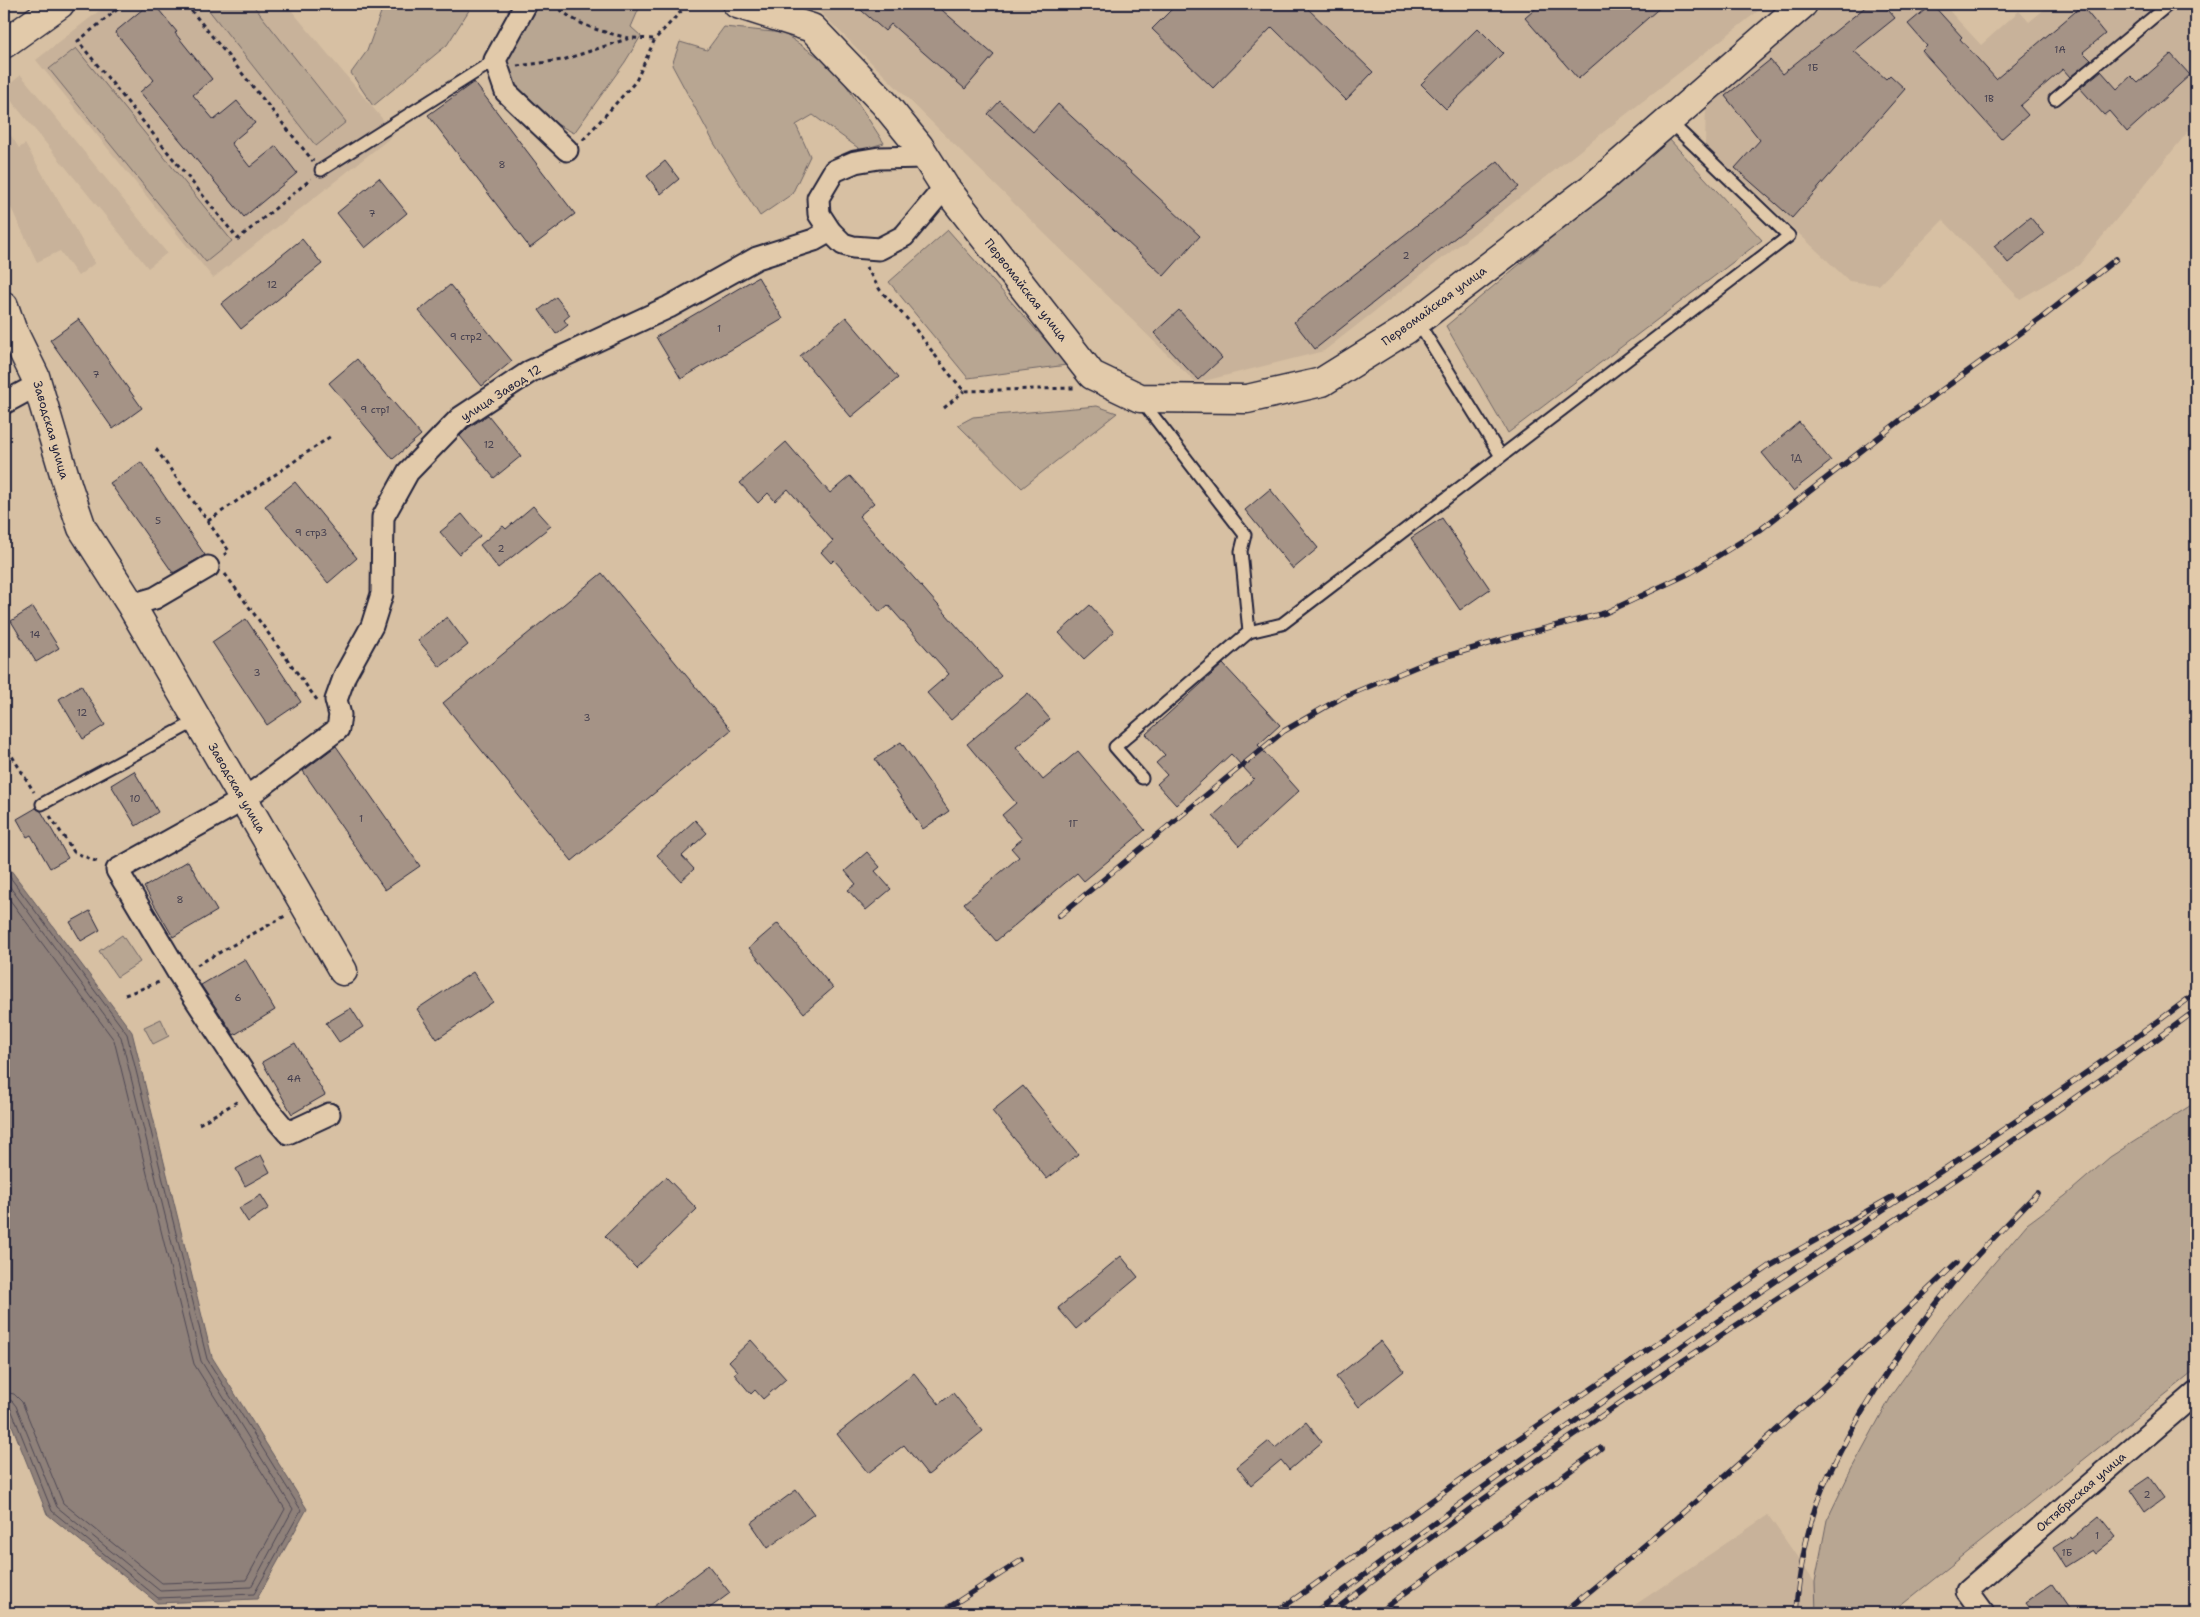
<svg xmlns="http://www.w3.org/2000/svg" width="2200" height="1617" font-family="'Shantell Sans',sans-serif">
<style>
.built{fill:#c8b29a}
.green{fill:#b8a692;stroke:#6d6466}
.water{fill:#8f817a;stroke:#635b61}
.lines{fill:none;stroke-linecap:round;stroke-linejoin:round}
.shore{stroke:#4e4854;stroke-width:1}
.building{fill:#a59386;stroke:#22223b}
.lane-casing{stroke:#22223b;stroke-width:15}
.street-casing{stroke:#22223b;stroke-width:25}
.secondary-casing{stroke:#22223b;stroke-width:31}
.path{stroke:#22223b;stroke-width:3;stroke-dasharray:4 4;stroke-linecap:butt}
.lane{stroke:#e2caaa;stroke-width:11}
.street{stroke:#e2caaa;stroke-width:21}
.secondary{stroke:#e2caaa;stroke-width:28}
.rail-casing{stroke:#22223b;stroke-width:5.5}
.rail{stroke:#e2caaa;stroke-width:4;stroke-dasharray:11;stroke-linecap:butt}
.labels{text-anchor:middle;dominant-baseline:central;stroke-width:4;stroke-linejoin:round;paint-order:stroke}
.number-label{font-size:10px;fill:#433e4e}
.street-label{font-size:12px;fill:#22223b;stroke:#e2caaa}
</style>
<rect width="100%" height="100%" fill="#d7c0a3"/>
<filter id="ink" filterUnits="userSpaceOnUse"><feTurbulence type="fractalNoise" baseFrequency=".02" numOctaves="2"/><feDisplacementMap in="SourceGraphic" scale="10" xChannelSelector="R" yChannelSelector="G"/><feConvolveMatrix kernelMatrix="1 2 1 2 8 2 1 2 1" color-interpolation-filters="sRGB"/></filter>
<g filter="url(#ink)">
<g class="built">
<polygon points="108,4 286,4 395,134 213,278 36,60"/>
<polygon points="812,4 1767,4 1324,351 1196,383"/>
<polygon points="1827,4 1943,4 1981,45 2019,11 2029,22 2051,4 2196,4 2196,122 2079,265 2020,299 1943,220 1879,285 1849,281 1705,145 1706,105"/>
<polygon points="21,75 167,253 148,268 4,92 4,89"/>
<polygon points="4,125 19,148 25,144 95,263 78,276 60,251 37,262 4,193"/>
<polygon points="1768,1515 1836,1613 1623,1613"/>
</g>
<g class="green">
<polygon points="204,4 252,4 346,122 316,146"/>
<polygon points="384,4 473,4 447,45 373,106 351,73 367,51"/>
<polygon points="521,4 641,4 631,27 641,36 625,62 574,133 541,116 499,76"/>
<polygon points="724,27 783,33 835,68 884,143 861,150 813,115 796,125 810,156 792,194 760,216 714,143 672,65 680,42 707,50"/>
<polygon points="76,48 232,241 206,262 49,69"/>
<polygon points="1669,139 1762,240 1508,433 1446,326"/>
<polygon points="948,230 1067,365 968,378 889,282"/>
<polygon points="1097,406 1117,413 1022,488 958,425 973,417"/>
<polygon points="122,935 140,962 117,977 99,951"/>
<polygon points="161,1019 169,1036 153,1044 144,1027"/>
<polygon points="2196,1102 2196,1370 1899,1607 1885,1613 1816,1613 1815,1582 1827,1520 1851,1470 1893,1393 1940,1327 2027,1224 2065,1196 2110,1157"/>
</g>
<polygon class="water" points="4,861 132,1032 212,1357 307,1509 257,1599 157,1603 47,1514 4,1405"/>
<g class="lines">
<g class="shore">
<polyline points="4,869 127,1034 207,1359 301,1510 254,1594 158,1598 52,1511 11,1409 4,1406"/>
<polyline points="4,879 121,1037 201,1361 293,1509 251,1587 160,1591 57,1507 16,1406 12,1401 4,1399"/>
<polyline points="4,892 114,1040 194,1364 285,1509 246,1580 162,1583 63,1503 22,1402 14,1394 4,1392"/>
</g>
</g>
<g class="building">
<polygon points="149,4 154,4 177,32 175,33 212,79 193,95 214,120 237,101 255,123 231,143 250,167 276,146 297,173 244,217 140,92 154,80 115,32"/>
<polygon points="854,4 935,4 994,55 965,89 891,24 885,31"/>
<polygon points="1177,4 1303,4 1373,72 1346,100 1272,27 1213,88 1152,29"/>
<polygon points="1541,4 1664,4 1578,79 1525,18"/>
<polygon points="1869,4 1883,4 1895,18 1854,51 1886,79 1890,75 1905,89 1792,218 1735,168 1760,140 1725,96 1770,60 1782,74"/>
<polygon points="1932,4 1962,37 1960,39 1996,79 2082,6 2105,34 2083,52 2091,60 2070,77 2063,69 2020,106 2028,115 2001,139 1922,51 1927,46 1908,24"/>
<polygon points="1478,28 1503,53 1446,109 1421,84"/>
<polygon points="2171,54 2190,75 2127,132 2109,111 2104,115 2080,88 2101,71 2117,89 2131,76 2138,83"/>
<polygon points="474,82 575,214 530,248 428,115"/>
<polygon points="1000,101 1033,132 1058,104 1200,236 1164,276 988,114"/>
<polygon points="665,161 679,179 661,194 647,176"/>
<polygon points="1498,161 1519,187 1315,349 1294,322"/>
<polygon points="379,178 407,213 365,248 337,213"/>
<polygon points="2030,217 2044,234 2008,263 1994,246"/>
<polygon points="302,239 322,264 241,329 221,304"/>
<polygon points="758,277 783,319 681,379 656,337"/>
<polygon points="450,285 512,361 482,386 419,311"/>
<polygon points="556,297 570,315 564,320 568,325 556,334 539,310"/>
<polygon points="1179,310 1222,358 1198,380 1154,333"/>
<polygon points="846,317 898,378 851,417 800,356"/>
<polygon points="79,319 142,408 113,429 50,340"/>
<polygon points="357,359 421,435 393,459 329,383"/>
<polygon points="488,415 521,456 494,478 460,436 468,428"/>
<polygon points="1799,422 1831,461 1793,491 1762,453"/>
<polygon points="786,442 830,493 850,476 874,503 859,516 1001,676 951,720 927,693 949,674 888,605 880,612 834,560 831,563 821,552 833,541 788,489 775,501 768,493 758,503 740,483"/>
<polygon points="141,462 205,555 173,573 110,483"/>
<polygon points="295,482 357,558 328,583 265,506"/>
<polygon points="1270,489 1318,548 1293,569 1245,510"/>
<polygon points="533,506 551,526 498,568 480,545 503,526 506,529"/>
<polygon points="462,514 480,536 459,554 440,532"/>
<polygon points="1442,518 1490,589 1460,610 1411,538"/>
<polygon points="602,573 731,730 572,861 443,703"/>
<polygon points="1090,605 1114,632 1084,659 1059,633"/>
<polygon points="33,607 59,648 36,662 11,621"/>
<polygon points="447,617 468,645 440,667 418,640"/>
<polygon points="246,619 301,702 267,725 212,642"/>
<polygon points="1223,664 1280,725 1258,745 1299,791 1239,846 1213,816 1254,779 1231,754 1176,805 1157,784 1167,775 1156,763 1165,755 1146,734"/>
<polygon points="81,685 105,725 83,739 59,699"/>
<polygon points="1028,693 1050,719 1016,747 1043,780 1078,751 1145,830 1084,881 1077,873 996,941 964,903 1019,857 1011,848 1022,839 1002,815 1016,803 967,744"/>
<polygon points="901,742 949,811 923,829 875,759"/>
<polygon points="336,746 420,866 385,890 303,771"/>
<polygon points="134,771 158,812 136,826 111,785"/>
<polygon points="36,808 41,811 68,858 50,868 31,835 27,837 17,819"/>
<polygon points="695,820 707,833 682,856 694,869 681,881 657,855"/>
<polygon points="867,852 880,867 875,871 891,889 866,910 848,890 856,884 845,871"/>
<polygon points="188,861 217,911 173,937 144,887"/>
<polygon points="90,911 100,930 81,941 70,922"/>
<polygon points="778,923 833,988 804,1013 749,948"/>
<polygon points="245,959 275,1010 234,1035 201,985"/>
<polygon points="473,972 493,1002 437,1039 417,1009"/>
<polygon points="351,1008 363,1027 339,1042 326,1023"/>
<polygon points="295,1043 325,1095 292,1114 262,1062"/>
<polygon points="1023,1086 1078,1154 1047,1179 992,1111"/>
<polygon points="261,1155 270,1172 245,1186 236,1169"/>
<polygon points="666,1177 697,1209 636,1268 605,1236"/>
<polygon points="261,1195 269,1208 248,1222 239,1208"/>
<polygon points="1121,1256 1138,1277 1076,1329 1058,1308"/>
<polygon points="751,1340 786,1379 763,1399 755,1390 751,1394 734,1374 738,1371 729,1361"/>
<polygon points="1381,1341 1404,1371 1359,1407 1336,1377"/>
<polygon points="914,1373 939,1404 953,1393 983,1431 928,1475 904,1445 868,1473 837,1434"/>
<polygon points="1306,1422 1322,1442 1289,1470 1281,1460 1251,1485 1237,1467 1269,1441 1275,1448"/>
<polygon points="2149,1477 2164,1498 2145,1512 2130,1490"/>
<polygon points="796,1490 814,1514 768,1548 751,1523"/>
<polygon points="2099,1516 2116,1537 2095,1554 2092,1550 2065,1567 2053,1548 2070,1537 2071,1539"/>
<polygon points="708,1565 730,1593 703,1613 645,1613"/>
<polygon points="2052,1584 2072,1613 2034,1613 2026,1602"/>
</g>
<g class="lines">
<g class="lane-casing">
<g id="lane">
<polyline points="2055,99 2169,4"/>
<polyline points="321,170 495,60"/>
<polyline points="1417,321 1501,456"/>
<polyline points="1141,400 1245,535 1241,551 1249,632 1115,747 1142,778"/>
<polyline points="1249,632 1282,624 1789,236 1669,121"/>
<polyline points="42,804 198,720"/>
</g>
</g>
<g class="street-casing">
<g id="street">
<polyline points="526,4 495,60 506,92 567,150"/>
<polyline points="925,157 879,158 855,162 834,171 818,198 819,214 830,231 843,244 853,247 879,249 904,236 945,187"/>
<polyline points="4,403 37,385"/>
<polyline points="131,605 155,598 208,567"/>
<polyline points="329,1114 288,1133 266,1107 179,974 117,870 243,800 338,729 340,715 336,700 345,675 372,626 382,594 383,517 408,472 460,418 531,371 669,307 757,258 814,240 830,231"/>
<polyline points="1983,1613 1967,1591 2196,1393"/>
</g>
</g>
<g class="secondary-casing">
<g id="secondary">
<polyline points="737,4 812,28 884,103 919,146 945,187 1092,375 1140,398 1247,399 1322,382 1407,329 1594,186 1803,4"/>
<polyline points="4,44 60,4"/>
<polyline points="4,306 12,329 35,376 68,487 82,528 131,605 343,971"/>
</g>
</g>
<g class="path">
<polyline points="108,4 114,12"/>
<polyline points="124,4 78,41 238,239 311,179"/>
<polyline points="186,4 313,161"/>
<path d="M554,4c23,22 45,27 75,34"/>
<polyline points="517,66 563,60 630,38 655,39"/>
<polyline points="583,140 636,81 655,39 688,4"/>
<polyline points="866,267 880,290 910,322 947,371 964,391 1074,388"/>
<polyline points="944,408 964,391"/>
<polyline points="156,449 229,551 224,555"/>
<polyline points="208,521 331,436"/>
<polyline points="225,574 317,700"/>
<polyline points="4,743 34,792"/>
<polyline points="50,816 74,852 100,863"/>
<polyline points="197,965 285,916"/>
<polyline points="125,995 162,981"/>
<polyline points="199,1124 240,1100"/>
</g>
<use href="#lane" class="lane"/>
<use href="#street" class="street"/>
<use href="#secondary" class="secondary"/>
<g class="rail-casing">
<g id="rail">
<polyline points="1059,916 1284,731 1341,698 1430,661 1512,637 1605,613 1690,573 1760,530 1902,419 2044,316 2116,259"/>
<polyline points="940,1613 1022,1560"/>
<polyline points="1275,1613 1498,1453 1770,1266 1892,1197"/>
<path d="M1314,1613c151,-115 306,-225 462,-332 141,-95 285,-186 420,-288"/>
<path d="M1331,1613c91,-70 184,-138 279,-203 195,-133 397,-258 586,-400"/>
<polyline points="1378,1613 1601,1448"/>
<path d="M1563,1613c136,-110 267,-229 393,-350"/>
<path d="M1796,1613c2,-37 12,-91 27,-126 32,-72 79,-141 128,-202 26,-32 58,-62 86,-92"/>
</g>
</g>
<use href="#rail" class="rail"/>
</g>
</g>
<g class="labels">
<g class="number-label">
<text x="2060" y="49">1А</text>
<text x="1813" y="67">1Б</text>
<text x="1989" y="98">1В</text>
<text x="502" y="164">8</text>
<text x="372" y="213">7</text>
<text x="1406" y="255">2</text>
<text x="272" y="284">12</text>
<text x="719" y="328">1</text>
<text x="466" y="336">9 стр2</text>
<text x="96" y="374">7</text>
<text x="375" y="409">9 стр1</text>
<text x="489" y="444">12</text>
<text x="1796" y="457">1Д</text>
<text x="158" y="520">5</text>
<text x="311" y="532">9 стр3</text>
<text x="501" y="548">2</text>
<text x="35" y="634">14</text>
<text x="257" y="672">3</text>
<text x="82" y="712">12</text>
<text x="587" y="717">3</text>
<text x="135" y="798">10</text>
<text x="361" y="818">1</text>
<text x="1073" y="823">1Г</text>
<text x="180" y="899">8</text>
<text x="238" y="997">6</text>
<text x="294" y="1078">4А</text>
<text x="2147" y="1494">2</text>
<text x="2097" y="1535">1</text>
<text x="2067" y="1552">1Б</text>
</g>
<g class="street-label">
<text transform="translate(1026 290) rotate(52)">Первомайская улица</text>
<text transform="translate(1434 306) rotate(-36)">Первомайская улица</text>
<text transform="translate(501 393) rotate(-33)">улица Завод 12</text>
<text transform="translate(51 430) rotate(74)">Заводская улица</text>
<text transform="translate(237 788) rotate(60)">Заводская улица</text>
<text transform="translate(2081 1492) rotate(-41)">Октябрьская улица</text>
</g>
</g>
<rect width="2200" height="1617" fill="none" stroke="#e2caaa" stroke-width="20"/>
<rect x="10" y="10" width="2180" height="1597" fill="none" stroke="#22223b" stroke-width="2" filter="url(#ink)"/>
</svg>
